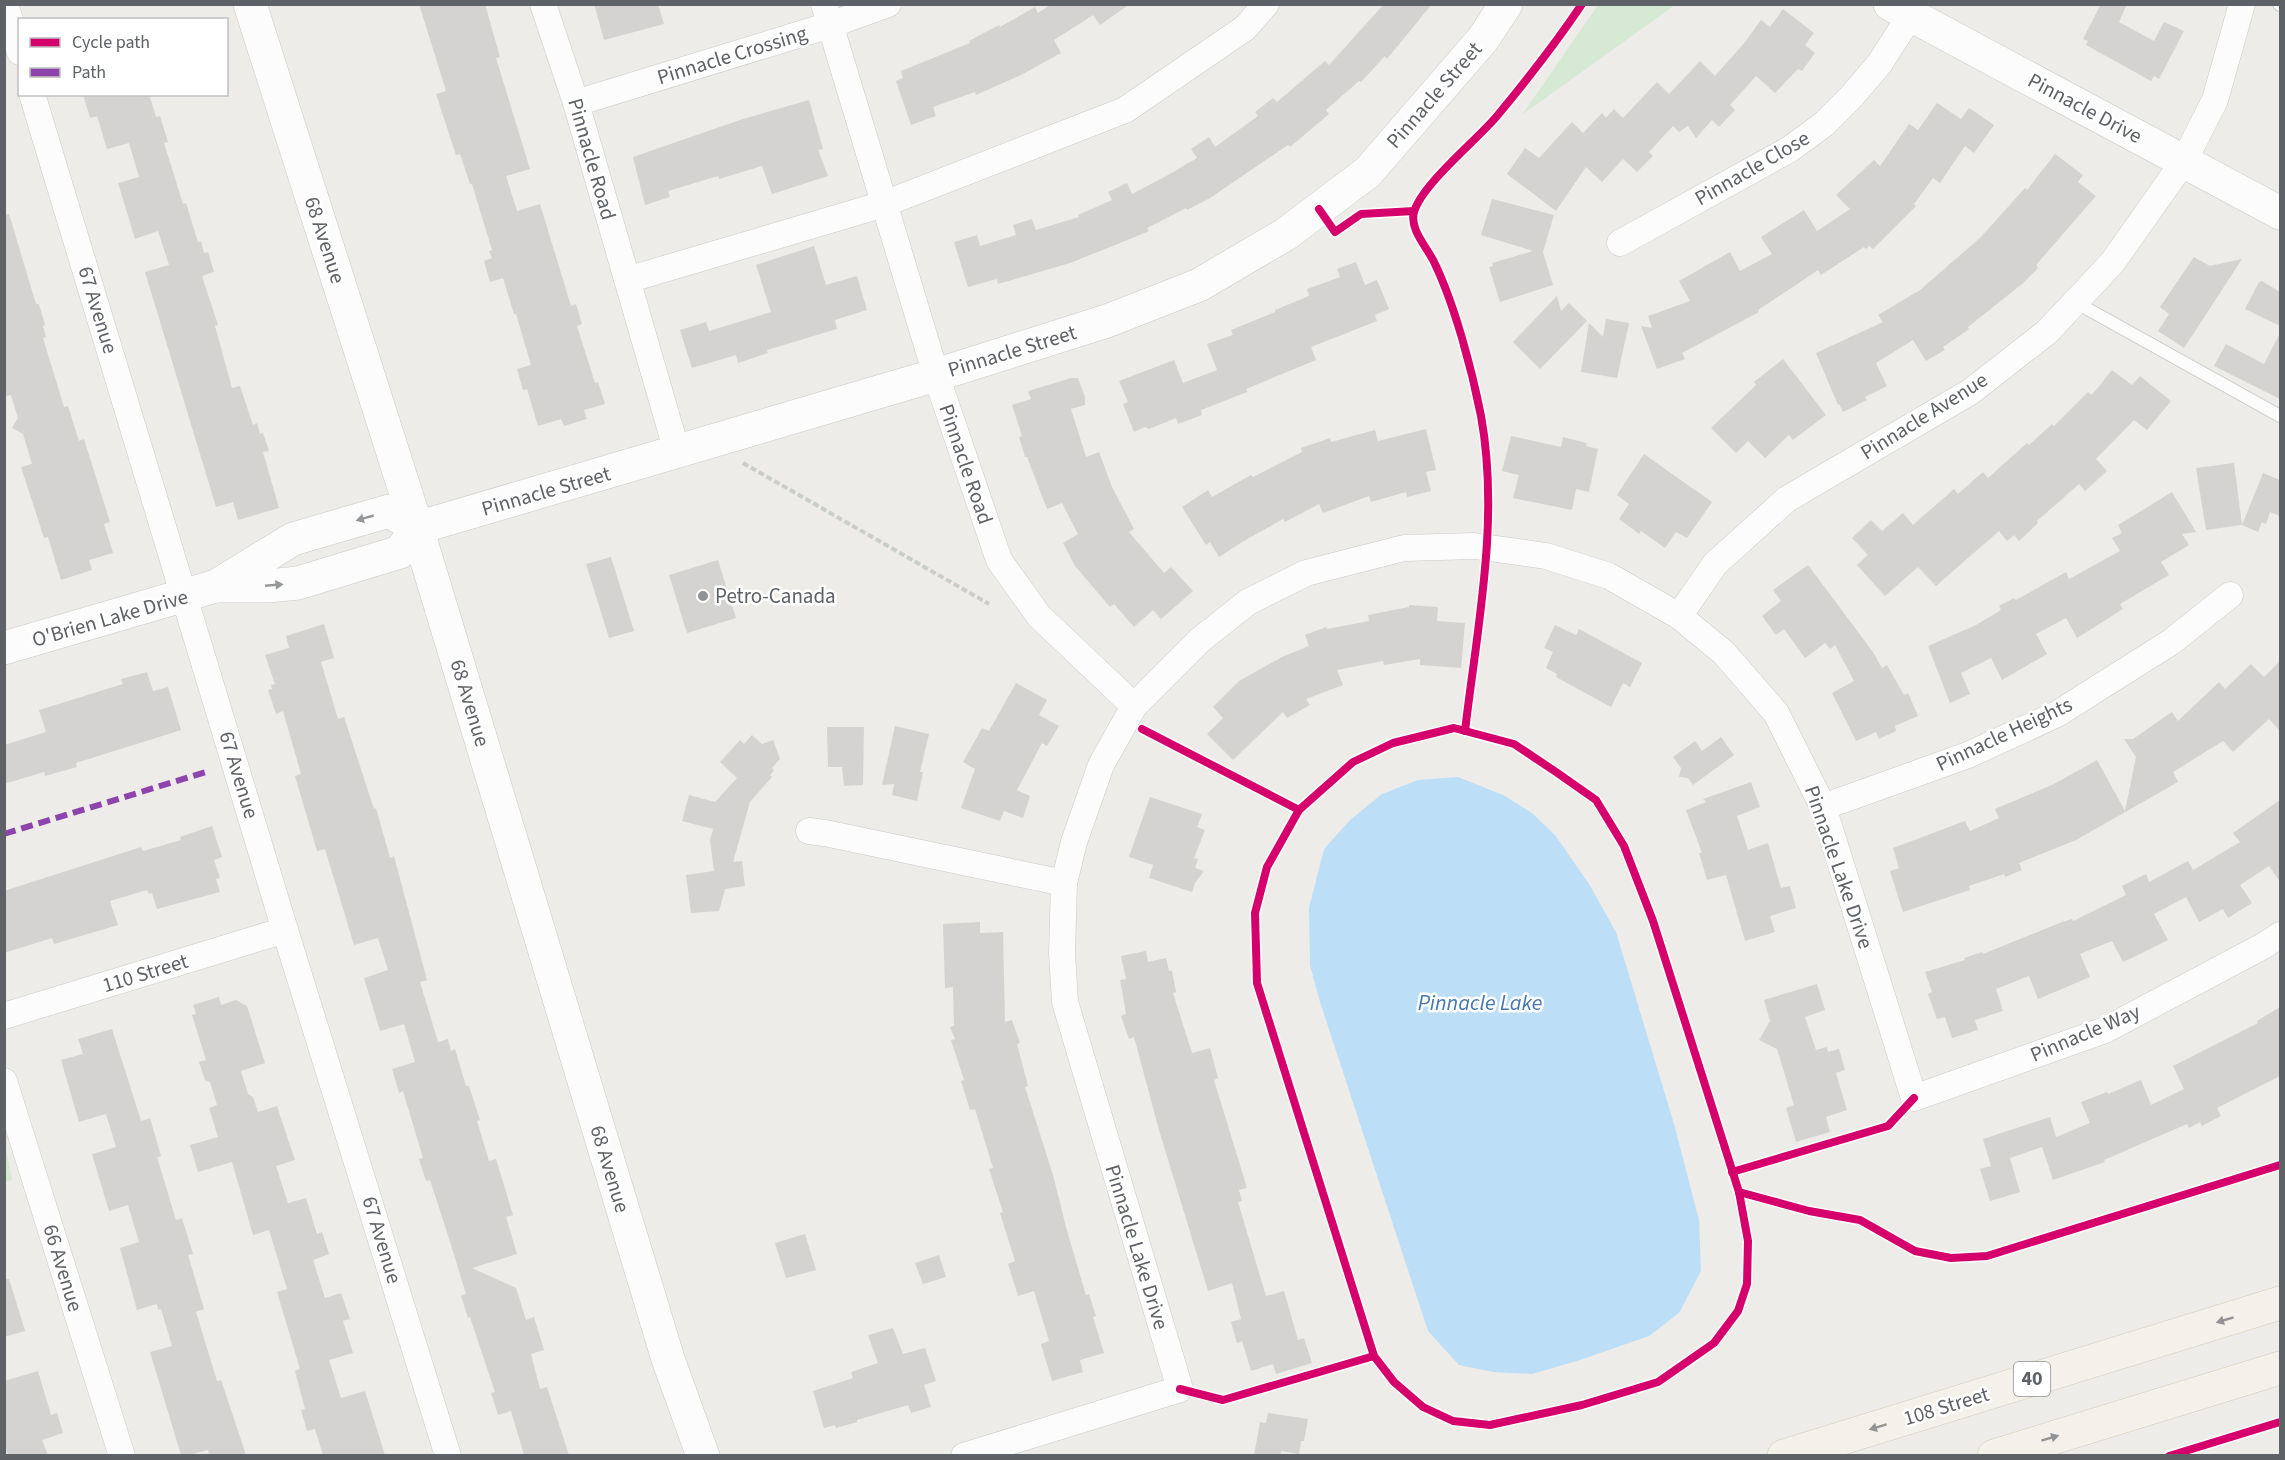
<svg xmlns="http://www.w3.org/2000/svg" width="2285" height="1460" font-family="'Source Sans 3',sans-serif">
<style>
.green{fill:#d6e9d4}
.water{fill:#bddef7}
.building{fill:#d4d3d1}
.lines{fill:none;stroke-linecap:round;stroke-linejoin:round}
.lane-casing{stroke:#cacaca;stroke-width:14}
.street-casing{stroke:#cacaca;stroke-width:27}
.secondary-casing{stroke:#c9c9c9;stroke-width:34}
.primary-casing{stroke:#d4cdb7;stroke-width:34}
.path{stroke:#cacecb;stroke-width:4;stroke-dasharray:6 3;stroke-linecap:butt}
.lane{stroke:#fcfcfc;stroke-width:12}
.street{stroke:#fcfcfc;stroke-width:26}
.secondary{stroke:#fcfcfc;stroke-width:33}
.primary{stroke:#f3f1e9;stroke-width:33}
.quiet{stroke:#8e44ad;stroke-width:6;stroke-dasharray:12 6;stroke-linecap:butt}
.cycleway-casing{stroke:#fff;stroke-width:11}
.cycleway{stroke:#d6006c;stroke-width:8}
.oneway{fill:#95979a}
.oneway2{fill:#929394}
.poi-dot{fill:#909294;stroke:#fff;stroke-width:2}
.labels{text-anchor:middle;dominant-baseline:central;stroke-width:5;stroke-linejoin:round;paint-order:stroke}
.shield{fill:#fff;stroke:#8e9094;stroke-width:1.5}
.shield-label{font-size:20px;font-weight:bold;fill:#5e6166}
.street-label{font-size:21px;fill:#5e6166;stroke:#fff}
.poi-label{font-size:21px;fill:#5e6166;stroke:#fff;text-anchor:start}
.water-label{font-size:22px;font-style:italic;fill:#4578af;stroke:#fff}
</style>
<rect width="100%" height="100%" fill="#edece8"/>
<g class="green">
<polygon points="1598,5 1675,5 1522,115"/>
<polygon points="5,1144 12,1180 5,1182 4,1182"/>
</g>
<polygon class="water" points="1458,777 1503,795 1532,813 1555,835 1589,884 1616,932 1674,1124 1699,1220 1701,1271 1679,1313 1649,1336 1580,1360 1532,1374 1493,1372 1459,1365 1428,1331 1320,1002 1310,965 1309,908 1324,849 1350,820 1382,794 1418,780"/>
<g class="building">
<polygon points="419,4 485,4 500,57 496,58 530,169 506,176 517,211 540,204 571,306 576,304 582,324 577,326 595,383 598,382 605,404 584,410 587,419 564,426 561,419 538,426 527,389 523,390 517,369 531,365 516,314 514,314 503,278 490,282 484,261 492,258 489,251 492,250 472,184 470,184 460,154 456,155 436,94 446,91"/>
<polygon points="594,4 658,4 664,24 604,40"/>
<polygon points="1052,4 1130,4 1100,25 1093,15 1054,40 1061,53 1021,75 976,95 975,92 933,107 936,116 911,125 896,81 903,78 901,71 970,43 969,41 982,34 999,25 1000,27 1035,7 1038,13"/>
<polygon points="1384,4 1432,4 1387,59 1385,56 1361,82 1359,81 1326,110 1329,114 1290,147 1288,145 1210,198 1187,210 1186,208 1147,228 1149,231 1130,239 1070,263 998,284 997,279 968,287 954,242 977,235 980,246 1016,235 1013,225 1032,219 1036,230 1079,217 1078,215 1112,200 1108,192 1127,183 1132,194 1168,175 1197,158 1191,149 1209,137 1215,147 1258,116 1255,112 1273,98 1277,102 1325,61 1329,65"/>
<polygon points="2101,4 2127,4 2119,22 2154,41 2164,22 2184,31 2159,79 2154,76 2151,81 2086,45 2088,41 2083,39"/>
<polygon points="1783,9 1814,33 1805,45 1815,53 1802,71 1798,69 1775,93 1756,76 1730,105 1735,110 1719,127 1712,120 1696,138 1688,126 1679,132 1673,126 1649,152 1653,156 1637,172 1623,159 1602,182 1586,167 1556,211 1507,174 1525,148 1539,158 1572,122 1583,133 1602,113 1606,118 1614,109 1623,118 1657,82 1669,94 1700,61 1715,76 1745,42 1761,20 1770,27"/>
<polygon points="83,94 149,94 156,117 160,116 168,142 164,143 183,204 186,203 198,242 201,241 204,253 208,252 214,272 202,276 218,325 215,326 232,388 240,386 253,425 257,423 260,434 263,433 269,451 263,452 279,508 238,520 233,502 216,507 145,272 169,265 158,231 135,239 118,183 139,177 129,143 107,149 97,116 90,118"/>
<polygon points="809,100 823,149 818,150 828,176 772,194 762,166 719,179 718,176 668,191 670,197 645,205 633,157 740,120"/>
<polygon points="1937,103 1961,119 1969,108 1994,125 1974,153 1965,146 1940,183 1933,178 1914,204 1916,206 1873,249 1869,246 1866,249 1864,247 1821,275 1818,270 1758,310 1759,312 1682,353 1685,359 1657,369 1641,326 1652,328 1648,316 1690,301 1679,281 1730,252 1740,271 1772,254 1761,237 1804,210 1817,231 1850,209 1836,195 1874,160 1880,166 1909,124 1918,130"/>
<polygon points="2055,154 2083,175 2078,182 2096,196 2036,265 2038,268 2022,284 1968,327 1969,329 1943,347 1945,350 1926,361 1913,340 1876,363 1887,386 1865,397 1867,400 1843,412 1839,404 1838,405 1816,353 1883,322 1878,315 1920,290 1981,237 2025,188 2027,190"/>
<polygon points="1492,199 1554,215 1543,252 1553,285 1500,302 1489,267 1493,266 1492,263 1533,251 1481,235"/>
<polygon points="9,214 36,304 39,304 45,325 43,326 46,337 43,338 64,407 68,406 79,441 84,439 110,522 104,524 113,553 89,560 92,570 61,580 48,537 44,538 21,467 32,464 23,434 12,428 18,418 11,395 4,397 4,215"/>
<polygon points="814,246 826,285 857,276 867,310 835,320 837,329 767,350 768,353 738,363 736,355 692,368 680,330 706,322 709,331 771,312 756,265"/>
<polygon points="2194,257 2210,266 2242,259 2184,348 2158,331 2169,314 2160,307"/>
<polygon points="1356,262 1365,285 1377,280 1389,309 1375,315 1377,321 1311,347 1316,360 1246,389 1247,392 1201,410 1202,415 1178,424 1176,418 1149,429 1145,427 1134,432 1123,404 1128,402 1119,381 1174,360 1183,383 1217,370 1207,344 1233,335 1231,330 1275,312 1275,310 1309,296 1307,289 1340,277 1337,269"/>
<polygon points="2262,281 2280,292 2280,326 2245,309 2259,282"/>
<polygon points="1557,296 1561,311 1569,303 1587,321 1540,369 1513,342"/>
<polygon points="1606,319 1629,323 1617,378 1581,372 1589,323 1603,337"/>
<polygon points="2280,333 2280,399 2214,366 2226,344 2264,364"/>
<polygon points="1783,359 1826,415 1793,440 1789,435 1765,458 1748,441 1736,453 1711,428 1756,385 1754,382"/>
<polygon points="2112,370 2132,385 2140,376 2171,401 2147,430 2134,420 2096,459 2107,471 2085,491 2079,484 2037,521 2038,523 2019,541 2014,535 2007,541 1999,531 1936,586 1918,567 1885,596 1857,565 1868,555 1852,538 1871,520 1882,531 1903,513 1913,525 1954,489 1958,494 1983,472 1988,478 2027,443 2029,445 2052,424 2054,426 2088,392 2092,395"/>
<polygon points="1071,378 1078,378 1085,397 1085,405 1071,409 1086,457 1099,452 1112,487 1134,529 1129,532 1164,573 1171,567 1193,591 1161,619 1153,610 1134,627 1114,604 1110,607 1075,566 1063,543 1078,534 1062,503 1047,509 1027,457 1025,457 1019,437 1022,436 1012,405 1031,399 1028,391"/>
<polygon points="1426,429 1436,470 1426,472 1431,491 1407,497 1406,492 1371,502 1369,496 1323,513 1319,504 1285,522 1283,519 1242,542 1219,557 1210,542 1206,545 1182,507 1208,490 1212,497 1251,475 1253,477 1302,452 1301,448 1330,438 1331,442 1375,430 1378,441"/>
<polygon points="1511,436 1561,447 1563,437 1587,443 1586,446 1598,449 1589,492 1576,489 1572,510 1513,498 1519,475 1502,471"/>
<polygon points="1644,454 1712,502 1687,538 1676,532 1665,548 1641,531 1639,534 1619,519 1629,504 1617,495"/>
<polygon points="2234,463 2242,525 2263,473 2280,480 2280,516 2270,512 2266,524 2262,522 2258,532 2242,525 2206,530 2196,468"/>
<polygon points="2172,492 2196,532 2182,534 2189,545 2161,562 2169,575 2120,604 2123,609 2077,638 2066,618 2036,634 2047,654 2002,680 1991,658 1961,673 1970,694 1950,703 1928,646 1976,625 2001,610 1999,606 2014,598 2016,600 2066,572 2069,579 2120,551 2112,538 2122,533 2118,525"/>
<polygon points="611,557 634,631 609,638 586,564"/>
<polygon points="718,560 736,618 687,633 669,575"/>
<polygon points="1808,565 1873,652 1882,668 1887,665 1904,695 1908,693 1918,716 1895,726 1896,731 1879,739 1876,732 1856,741 1832,693 1854,681 1835,645 1830,649 1825,643 1805,658 1784,629 1776,635 1762,616 1781,601 1773,590"/>
<polygon points="1409,605 1438,607 1437,621 1465,623 1461,668 1420,665 1420,659 1384,665 1383,661 1337,670 1343,685 1306,699 1310,705 1287,718 1283,712 1233,760 1207,734 1223,718 1213,707 1239,681 1282,657 1309,646 1305,635 1326,627 1327,629 1369,621 1368,615 1409,607"/>
<polygon points="324,624 334,658 321,662 338,719 344,717 374,809 376,808 390,858 394,856 427,980 420,982 438,1042 448,1039 451,1051 455,1049 466,1086 469,1086 480,1120 477,1121 489,1161 496,1159 513,1215 506,1217 517,1254 472,1268 516,1288 526,1320 534,1317 544,1350 531,1354 540,1389 547,1387 569,1455 524,1455 511,1411 498,1415 491,1393 495,1392 470,1317 468,1318 461,1296 466,1294 447,1232 430,1180 426,1181 419,1159 423,1158 403,1091 399,1093 392,1069 415,1062 404,1024 380,1031 364,978 388,970 378,938 354,945 325,849 317,851 295,776 301,774 283,711 276,714 268,690 272,689 271,685 275,684 265,655 289,648 286,636"/>
<polygon points="1555,625 1576,635 1579,629 1642,663 1630,687 1623,683 1611,707 1556,677 1557,674 1546,668 1553,652 1544,648"/>
<polygon points="2280,661 2280,731 2269,719 2233,752 2223,741 2173,772 2178,782 2076,840 2019,863 2022,870 2005,877 2004,874 1969,886 1970,890 1903,912 1890,871 1899,868 1893,848 1965,821 1970,831 1999,818 1995,809 2054,784 2097,760 2125,811 2136,757 2124,739 2133,739 2172,712 2178,721 2219,682 2225,689 2251,664 2264,677"/>
<polygon points="147,672 153,691 168,687 181,730 76,763 77,767 45,776 44,772 4,784 4,745 46,732 39,710 123,684 121,679"/>
<polygon points="1016,683 1047,700 1039,715 1059,726 1047,746 1042,743 1017,790 1030,796 1023,818 1004,811 1000,821 961,808 975,769 963,762 982,728 989,731"/>
<polygon points="895,726 929,734 920,772 923,772 917,801 892,795 894,784 882,785"/>
<polygon points="827,727 864,727 863,785 844,786 842,767 828,767"/>
<polygon points="752,735 762,744 773,740 780,759 772,768 774,770 770,775 772,777 750,802 733,862 742,861 745,886 725,889 719,911 691,913 686,875 714,871 710,840 713,829 682,821 689,795 715,802 737,778 720,762 740,740 744,744"/>
<polygon points="1721,737 1734,755 1693,785 1688,778 1679,777 1681,768 1673,757 1695,741 1702,751"/>
<polygon points="1751,782 1760,807 1737,816 1748,850 1768,843 1781,888 1790,886 1796,908 1770,916 1775,932 1745,941 1726,875 1707,880 1699,853 1702,853 1686,810 1706,802 1703,799"/>
<polygon points="1150,797 1202,814 1197,827 1205,830 1194,858 1198,859 1195,868 1204,871 1195,883 1192,892 1149,878 1153,865 1129,857"/>
<polygon points="2280,800 2280,882 2269,866 2240,885 2252,903 2228,918 2223,909 2199,922 2186,897 2154,914 2168,940 2134,957 2123,962 2112,941 2080,954 2090,977 2057,991 2038,999 2029,976 1996,989 2003,1011 1975,1020 1978,1030 1952,1038 1945,1017 1937,1019 1928,994 1932,992 1925,972 1965,960 1964,958 1982,952 1983,954 2062,922 2072,919 2073,921 2126,895 2122,886 2146,874 2149,882 2188,861 2193,870 2240,842 2233,833"/>
<polygon points="212,826 222,857 214,860 220,878 216,879 220,892 157,909 152,893 149,894 147,890 110,901 118,925 54,944 52,938 4,953 4,891 141,847 143,851 181,840 180,837"/>
<polygon points="980,922 980,933 1003,932 1005,1022 1012,1020 1020,1043 1017,1044 1028,1086 1025,1087 1053,1175 1067,1231 1086,1295 1089,1294 1096,1316 1093,1317 1104,1353 1080,1360 1083,1372 1052,1381 1041,1344 1049,1341 1034,1291 1018,1296 1008,1264 1015,1261 1000,1213 1003,1212 989,1169 993,1168 975,1109 970,1110 961,1081 964,1080 951,1040 955,1039 950,1027 954,1026 953,987 945,988 943,924"/>
<polygon points="1146,951 1148,962 1166,958 1169,971 1172,971 1176,992 1173,993 1192,1053 1210,1048 1218,1078 1214,1080 1247,1188 1239,1190 1242,1201 1238,1202 1266,1296 1284,1291 1298,1340 1304,1338 1312,1363 1276,1374 1273,1364 1251,1371 1242,1341 1237,1343 1231,1322 1241,1319 1232,1283 1208,1291 1159,1130 1134,1037 1129,1039 1121,1016 1126,1014 1120,980 1126,979 1121,956"/>
<polygon points="1817,984 1825,1010 1805,1017 1816,1050 1827,1047 1828,1052 1839,1049 1845,1070 1836,1073 1847,1110 1826,1117 1830,1132 1796,1142 1786,1108 1794,1105 1777,1049 1759,1040 1770,1021 1764,1000"/>
<polygon points="219,997 221,1005 236,1000 247,1006 265,1063 241,1071 248,1094 253,1097 258,1112 277,1106 295,1160 276,1166 288,1203 306,1198 317,1234 322,1232 329,1254 313,1260 325,1298 341,1293 350,1319 343,1321 353,1353 329,1360 341,1398 365,1391 385,1455 323,1455 315,1429 307,1431 301,1410 305,1409 295,1371 300,1369 277,1292 287,1289 269,1230 253,1235 232,1162 198,1172 190,1145 218,1137 209,1108 217,1105 210,1082 205,1080 199,1062 206,1060 192,1015 196,1014 193,1005"/>
<polygon points="2280,1007 2280,1076 2217,1108 2221,1116 2202,1126 2200,1122 2189,1128 2187,1124 2104,1160 2105,1162 2053,1180 2042,1147 2010,1158 2020,1192 1990,1201 1980,1169 1991,1166 1983,1139 2050,1117 2056,1137 2090,1123 2081,1102 2107,1092 2108,1094 2141,1080 2151,1105 2184,1089 2173,1066 2258,1023 2257,1021"/>
<polygon points="112,1029 141,1121 150,1118 161,1156 157,1157 176,1220 182,1218 193,1254 188,1255 204,1309 196,1312 217,1381 221,1380 246,1455 209,1455 208,1450 189,1455 181,1455 150,1352 172,1346 161,1309 158,1310 157,1304 137,1310 120,1248 139,1242 128,1205 109,1211 92,1154 116,1147 106,1114 79,1122 61,1060 83,1054 78,1039"/>
<polygon points="805,1234 816,1270 786,1278 775,1243"/>
<polygon points="939,1255 946,1277 923,1284 915,1263"/>
<polygon points="4,1279 9,1279 25,1331 4,1337"/>
<polygon points="893,1328 903,1354 925,1348 936,1381 924,1385 931,1407 911,1413 908,1405 857,1420 857,1422 836,1428 835,1425 824,1428 813,1391 853,1378 851,1372 878,1363 868,1335"/>
<polygon points="38,1371 51,1415 57,1413 63,1433 42,1440 48,1455 8,1455 4,1445 4,1381"/>
<polygon points="1268,1413 1308,1419 1304,1441 1301,1441 1299,1454 1281,1451 1280,1455 1254,1455 1260,1422 1266,1423"/>
</g>
<g class="lines">
<g class="lane-casing">
<g id="lane">
<polyline points="2279,4 2280,5"/>
<polyline points="2075,302 2280,416"/>
</g>
</g>
<g class="street-casing">
<g id="street">
<polyline points="5,4 20,52"/>
<polyline points="543,4 576,103 677,452"/>
<polyline points="824,4 936,375 999,560 1039,616 1134,706"/>
<polyline points="32,94 285,930 448,1456"/>
<polyline points="576,103 830,25 888,4"/>
<polyline points="1620,243 1790,149 1824,124 1852,96 1880,63 1910,16"/>
<polyline points="627,280 884,204 1125,110 1245,28 1266,4"/>
<polyline points="1679,616 1715,564 1787,499 1970,392 2047,332 2112,263 2184,161 2215,100 2242,4"/>
<polyline points="1823,807 1968,755 2057,714 2171,642 2230,595"/>
<polyline points="809,831 825,833 1064,883"/>
<polyline points="4,1016 285,930"/>
<polyline points="4,1081 122,1456"/>
<polyline points="964,1456 1180,1389 1065,1002 1062,953 1064,883 1074,842 1101,765 1134,706 1200,640 1248,602 1306,573 1404,548 1475,546 1546,556 1609,576 1679,616 1724,653 1776,713 1823,807 1914,1098 2105,1030 2265,945 2280,935"/>
</g>
</g>
<g class="secondary-casing">
<g id="secondary">
<polyline points="250,4 417,528 668,1359 703,1456"/>
<polyline points="1890,4 2280,213"/>
<polyline points="417,528 936,375 1107,321 1199,285 1286,234 1368,172 1483,39 1506,4"/>
<polyline points="216,586 268,586 298,583 400,552 417,528"/>
<polyline points="4,648 216,586 293,539 389,511 417,528"/>
</g>
</g>
<g class="primary-casing">
<g id="primary">
<polyline points="1784,1456 2280,1303"/>
<polyline points="1994,1456 2280,1368"/>
</g>
</g>
<polyline class="path" points="743,463 989,604"/>
<use href="#lane" class="lane"/>
<use href="#street" class="street"/>
<use href="#secondary" class="secondary"/>
<use href="#primary" class="primary"/>
<polyline class="quiet" points="4,834 206,772"/>
<g class="cycleway-casing">
<g id="cycleway">
<polyline points="1319,209 1335,232 1361,214 1414,211"/>
<polygon points="1454,728 1514,744 1556,772 1596,800 1624,846 1653,921 1739,1192 1748,1241 1747,1284 1738,1311 1714,1343 1658,1382 1582,1405 1490,1425 1453,1421 1423,1407 1394,1382 1374,1356 1257,983 1255,913 1267,867 1299,810 1353,762 1393,743"/>
<polyline points="1142,729 1299,810"/>
<path d="M1465,731c12,-103 35,-211 16,-315 -9,-46 -26,-110 -46,-152 -7,-16 -26,-34 -21,-52 8,-28 63,-72 83,-96 29,-35 59,-73 85,-112"/>
<polyline points="1732,1172 1888,1126 1914,1098"/>
<polyline points="1739,1192 1809,1211 1860,1220 1915,1251 1951,1258 1987,1256 2280,1165"/>
<polyline points="1180,1389 1223,1400 1374,1356"/>
<polyline points="2169,1456 2280,1422"/>
</g>
</g>
<use href="#cycleway" class="cycleway"/>
</g>
<defs><path id="oneway-solid" d="M-6-.8H1V-3.2L6.5 0L1 3.2V.8H-6Z" transform="scale(1.5)"/></defs>
<g class="oneway">
<use href="#oneway-solid" transform="translate(365 518) rotate(164)"/>
<use href="#oneway-solid" transform="translate(274 585) rotate(-5)"/>
</g>
<g class="oneway2">
<use href="#oneway-solid" transform="translate(2225 1320) rotate(163)"/>
<use href="#oneway-solid" transform="translate(1878 1427) rotate(163)"/>
<use href="#oneway-solid" transform="translate(2050 1438) rotate(-17)"/>
</g>
<circle class="poi-dot" cx="703" cy="596" r="6"/>
<g class="labels">
<rect class="shield" x="2014" y="1362" width="36" height="34" rx="4.5"/>
<g class="shield-label">
<text x="2032" y="1379">40</text>
</g>
<g class="street-label">
<text transform="translate(732 55) rotate(-17)">Pinnacle Crossing</text>
<text transform="translate(1434 95) rotate(-49)">Pinnacle Street</text>
<text transform="translate(2085 108) rotate(28)">Pinnacle Drive</text>
<text transform="translate(592 159) rotate(74)">Pinnacle Road</text>
<text transform="translate(1752 168) rotate(-30)">Pinnacle Close</text>
<text transform="translate(325 240) rotate(72)">68 Avenue</text>
<text transform="translate(98 310) rotate(73)">67 Avenue</text>
<text transform="translate(1012 351) rotate(-17)">Pinnacle Street</text>
<text transform="translate(1924 416) rotate(-32)">Pinnacle Avenue</text>
<text transform="translate(966 464) rotate(71)">Pinnacle Road</text>
<text transform="translate(546 491) rotate(-16)">Pinnacle Street</text>
<text transform="translate(110 618) rotate(-16)">O'Brien Lake Drive</text>
<text transform="translate(470 703) rotate(73)">68 Avenue</text>
<text transform="translate(2004 734) rotate(-25)">Pinnacle Heights</text>
<text transform="translate(239 775) rotate(73)">67 Avenue</text>
<text transform="translate(1839 867) rotate(71)">Pinnacle Lake Drive</text>
<text transform="translate(145 973) rotate(-17)">110 Street</text>
<text transform="translate(2085 1033) rotate(-23)">Pinnacle Way</text>
<text transform="translate(610 1169) rotate(73)">68 Avenue</text>
<text transform="translate(382 1240) rotate(73)">67 Avenue</text>
<text transform="translate(1137 1247) rotate(73)">Pinnacle Lake Drive</text>
<text transform="translate(63 1268) rotate(73)">66 Avenue</text>
<text transform="translate(1946 1406) rotate(-17)">108 Street</text>
</g>
<g class="poi-label">
<text x="715" y="596">Petro-Canada</text>
</g>
<g class="water-label">
<text x="1480" y="1003">Pinnacle Lake</text>
</g>
</g>
<rect width="2285" height="1460" fill="none" stroke="#5e6166" stroke-width="12"/>
<rect x="18" y="18" width="210" height="78" fill="#ffffff" stroke="#bfc0c2" stroke-width="1.5"/>
<rect x="30" y="38" width="30" height="9" fill="#d6006c" stroke="#bfc0c2" stroke-width="1.5"/>
<text x="72" y="48" font-size="18" fill="#5e6166">Cycle path</text>
<rect x="30" y="68" width="30" height="9" fill="#8e44ad" stroke="#bfc0c2" stroke-width="1.5"/>
<text x="72" y="78" font-size="18" fill="#5e6166">Path</text>
</svg>
